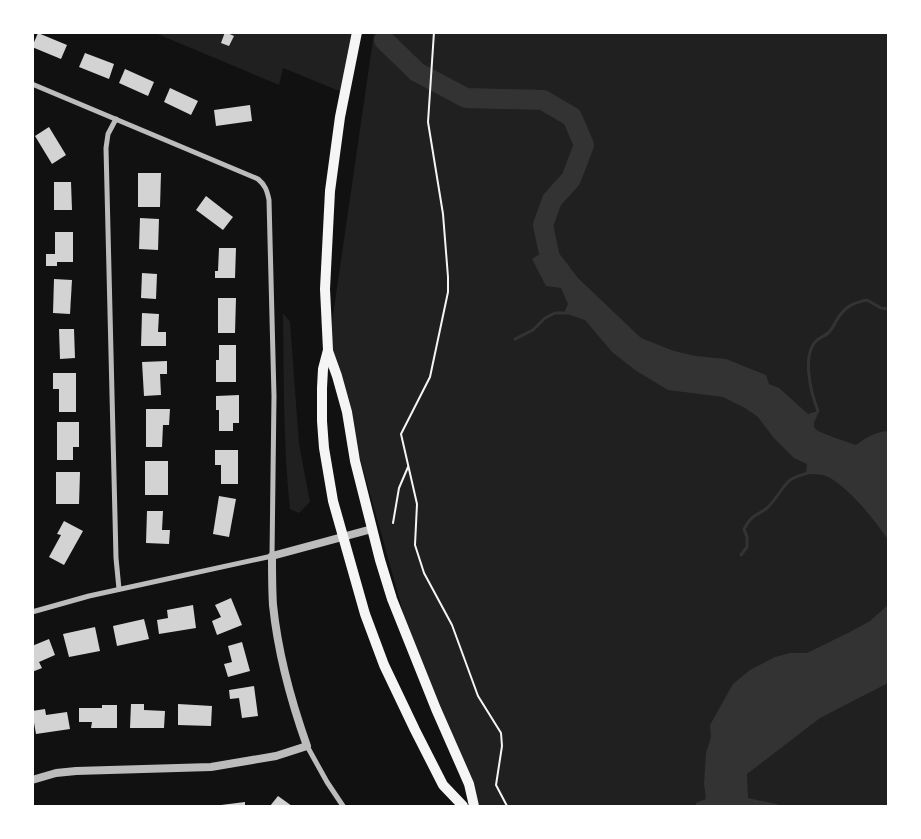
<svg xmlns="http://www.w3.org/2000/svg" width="921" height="839" font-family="Quicksand,sans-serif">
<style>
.green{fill:#202020}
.water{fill:#333}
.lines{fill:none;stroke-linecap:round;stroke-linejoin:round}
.stream{stroke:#333;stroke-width:3}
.river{stroke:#333;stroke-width:20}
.building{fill:#d3d3d3}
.path{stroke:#f5f5f5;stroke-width:2}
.minor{stroke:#bcbcbc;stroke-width:5}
.tertiary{stroke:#bcbcbc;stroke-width:8}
.primary{stroke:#f5f5f5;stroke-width:10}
</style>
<rect width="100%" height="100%" fill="#111"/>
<g class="green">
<polygon points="155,33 359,33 344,93 283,68 279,85"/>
<polygon points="374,33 888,33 888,806 472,806 416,658 337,376 328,350"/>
<path d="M283,313l7,9 9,122 11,58 -11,11 -9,-4c-7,-65 -6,-131 -7,-196z"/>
</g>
<g class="water">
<path d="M555,244l2,8 22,27 62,59 33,13 22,5 30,3 40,16 3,9 10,4 29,26 10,-3 -2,8 -2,3c0,4 -1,5 3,8 3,3 33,13 39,15 11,-8 19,-13 32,-14v109c-13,-20 -41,-55 -62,-64 -6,-2 -14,-2 -20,-2l1,-10 -13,-6 -21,-21 -15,-20 -13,-9 -22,-11 -55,-7 -33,-20 -23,-18 -27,-32 -21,-7 4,-9 -7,-16 -15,-2 -14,-27z"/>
<polygon points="888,605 888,683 820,718 747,774 748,798 785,806 696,806 696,803 706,799 704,784 706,753 711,737 710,725 733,684 750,670 775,657 790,653 807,653 850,632 870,621"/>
</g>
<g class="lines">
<g class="stream">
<polyline points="515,339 533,330 545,318 555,313 567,313"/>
<path d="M816,414l2,-3c-7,-18 -17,-56 -1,-71 4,-3 10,-5 13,-9 3,-3 5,-9 8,-13 8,-12 15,-15 29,-18l14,8 7,1"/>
<path d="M741,555l6,-8v-10l-3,-8c9,-16 10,-11 23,-21 9,-8 14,-20 23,-28 6,-4 12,-5 18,-7"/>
</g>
<polyline class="river" points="384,40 417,72 466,98 543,100 572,117 584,145 571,179 552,200 543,225 550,258 561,272"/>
</g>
<g class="building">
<polygon points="225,32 234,36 229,46 221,43"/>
<polygon points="38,33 67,45 61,59 32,47"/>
<polygon points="85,53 114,64 109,79 79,67"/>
<polygon points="125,69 154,82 148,96 119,83"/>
<polygon points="170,88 198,101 191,115 164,102"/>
<polygon points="250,105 252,121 216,126 214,110"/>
<polygon points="49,127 66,155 52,164 35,136"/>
<polygon points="138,173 161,173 160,207 138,207"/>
<polygon points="54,182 71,182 72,210 54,210"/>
<polygon points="206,196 233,217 223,230 196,210"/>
<polygon points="140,218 159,219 158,250 139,249"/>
<polygon points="55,232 73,232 73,262 57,262 57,266 46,266 46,254 55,254"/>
<polygon points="219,248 236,248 235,278 215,278 215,271 218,271"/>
<polygon points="142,273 157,274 156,299 141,298"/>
<polygon points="54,279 72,280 70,314 53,313"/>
<polygon points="218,298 236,298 235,333 218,333"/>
<polygon points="142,313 159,314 158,332 166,332 166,346 141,346"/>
<polygon points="59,329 74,329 75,358 60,359"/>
<polygon points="219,345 236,345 236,382 216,382 216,360 219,360"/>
<polygon points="167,361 167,374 160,374 161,395 144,396 142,362"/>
<polygon points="53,373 76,373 76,412 59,412 59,389 53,389"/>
<polygon points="239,395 239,423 233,423 233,431 219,431 219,410 216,410 216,396"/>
<polygon points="146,409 170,409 169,425 163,425 162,447 146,447"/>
<polygon points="57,422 79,422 79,447 73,447 73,460 57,460"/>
<polygon points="215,450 238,450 238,484 221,484 221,465 215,465"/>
<rect x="145" y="461" width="23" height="34"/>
<polygon points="56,472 80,472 79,504 56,504"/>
<polygon points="219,496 236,499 229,537 213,534"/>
<polygon points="147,511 163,511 162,530 170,530 169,544 146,543"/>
<polygon points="64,521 83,531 64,565 49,557 61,535 57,534"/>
<polygon points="231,598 242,625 217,635 212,621 221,617 215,605"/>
<polygon points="193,605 196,628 159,634 157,620 168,618 167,610"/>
<polygon points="144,619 149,639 117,646 113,626"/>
<polygon points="95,627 100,651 69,657 63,634"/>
<polygon points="49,639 55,655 39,662 42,668 32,672 32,646"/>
<polygon points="242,642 250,671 228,677 224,664 232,662 228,646"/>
<polygon points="254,686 258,716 242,718 239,698 230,699 229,690"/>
<polygon points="131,704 144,704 144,710 165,711 164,728 130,728"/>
<polygon points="178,704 212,706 211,726 178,725"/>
<polygon points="102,705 117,705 117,728 91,728 92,722 79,722 79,708 102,708"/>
<polygon points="45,709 46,715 67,712 70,729 36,734 32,711"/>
<polygon points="278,796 292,806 270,806"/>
<polygon points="245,802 245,806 221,806 221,805"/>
</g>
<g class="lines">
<g class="path">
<polyline points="434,32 428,122 443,214 448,277 448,292 430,377 401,434 417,504 415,545 424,573 452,625 478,696 501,733 502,746 496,785 507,806"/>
<polyline points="393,523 399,488 408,467"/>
</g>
<g class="minor">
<path d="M32,84l226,95c7,6 9,11 11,21l5,196 -2,160 -183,40 -57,16"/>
<polyline points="116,119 108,134 106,148 116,558 119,589"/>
<polyline points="307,746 327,782 343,806"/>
</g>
<path class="tertiary" d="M32,780l24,-7 20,-2 135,-4 65,-11 31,-10c-16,-45 -29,-92 -34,-141 -1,-16 -1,-33 -1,-49l100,-27"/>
<g class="primary">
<polyline points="357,32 340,117 330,191 325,289 328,350 323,369 322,388 322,421 324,448 333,501 365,614 384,665 415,730 443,785 463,806"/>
<polyline points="328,351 337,376 347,412 355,461 380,560 392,599 436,709 469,784 474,806"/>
</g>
</g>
<rect width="921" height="839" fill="none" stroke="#ffffff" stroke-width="68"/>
</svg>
